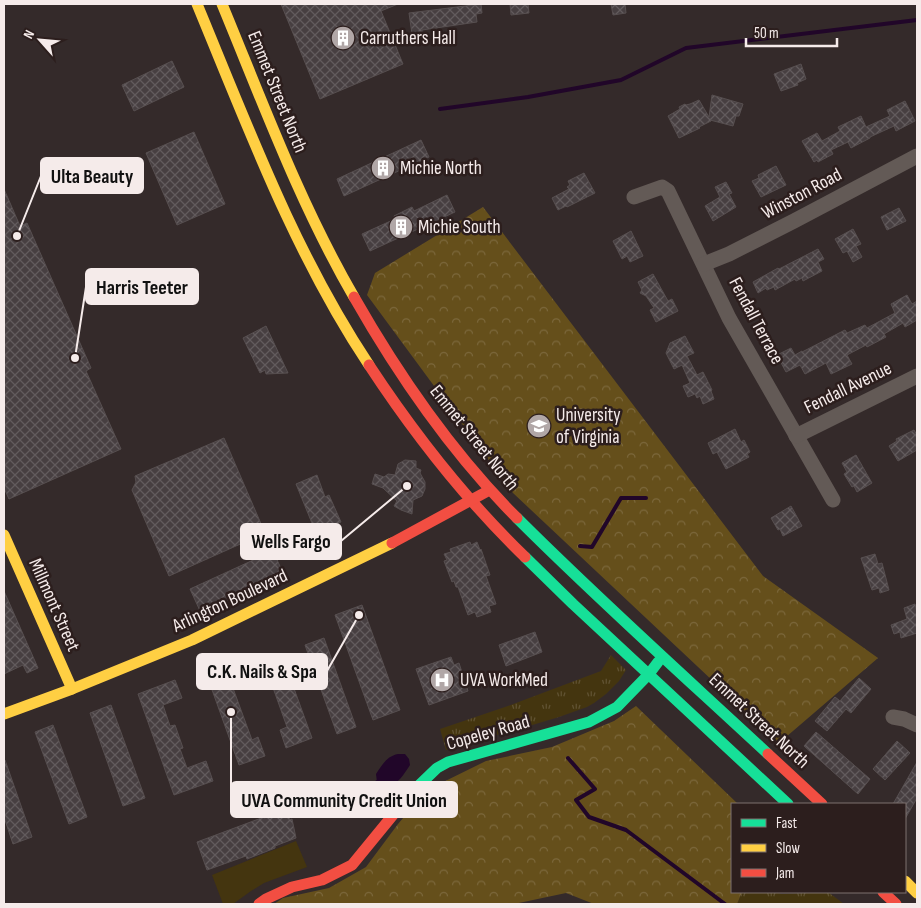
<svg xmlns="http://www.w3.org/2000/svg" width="921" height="908" font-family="'Sofia Sans Condensed',sans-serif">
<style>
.grass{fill:url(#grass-tufts)}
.forest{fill:url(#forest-crowns)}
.park{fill:#44350f}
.water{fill:#210629}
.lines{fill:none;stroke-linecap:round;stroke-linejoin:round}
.stream{stroke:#210629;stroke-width:4}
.building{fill:url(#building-cross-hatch);stroke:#574f50}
.street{stroke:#635a56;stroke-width:15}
.fast{stroke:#16e098;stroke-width:11}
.slow{stroke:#ffcf43;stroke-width:11}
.jam{stroke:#f24e42;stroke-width:11}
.labels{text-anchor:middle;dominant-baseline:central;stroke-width:5;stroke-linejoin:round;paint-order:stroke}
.poi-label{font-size:19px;fill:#f5ebea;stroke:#2c1e1d;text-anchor:start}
.street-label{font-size:19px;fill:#f5ebea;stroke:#2c1e1d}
.leader{fill:none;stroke:#f5ebea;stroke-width:2}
.callout-dot{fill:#f5ebea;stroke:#2c1e1d;stroke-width:2}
.callout{fill:#f5ebea;stroke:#f5ebea;stroke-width:2}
.callout-label{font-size:20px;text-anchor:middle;font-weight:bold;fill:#111}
</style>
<defs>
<pattern id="grass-tufts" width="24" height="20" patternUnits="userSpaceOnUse" patternTransform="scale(1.25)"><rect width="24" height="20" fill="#44350f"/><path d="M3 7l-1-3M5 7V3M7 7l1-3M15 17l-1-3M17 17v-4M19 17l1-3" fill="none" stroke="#605232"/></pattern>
<pattern id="forest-crowns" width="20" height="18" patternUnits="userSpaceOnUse" patternTransform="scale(1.25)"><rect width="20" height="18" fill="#654f1b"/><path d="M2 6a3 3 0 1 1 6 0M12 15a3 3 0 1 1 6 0" fill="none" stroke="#7c683c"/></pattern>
<pattern id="building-cross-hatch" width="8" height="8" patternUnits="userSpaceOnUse" patternTransform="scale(1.25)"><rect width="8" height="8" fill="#473f41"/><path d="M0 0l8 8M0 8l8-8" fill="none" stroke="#625b5d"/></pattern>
</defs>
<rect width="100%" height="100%" fill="#342a2a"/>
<g class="grass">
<polygon points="611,655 626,670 619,681 606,694 594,703 587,707 559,717 509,732 475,740 446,750 440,729 505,707 601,671"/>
<polygon points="742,892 777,892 781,894 804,893 807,892 828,892 844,904 737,904"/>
</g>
<g class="forest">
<polygon points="483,207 763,576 878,658 779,743 513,493 367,295 375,273"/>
<polygon points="636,706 738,804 732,804 732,892 742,892 737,904 594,904 566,893 514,904 274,904 283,898 329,888 366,867 398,824 427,790 486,761 552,747 614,721"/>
</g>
<polygon class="park" points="296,841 307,867 264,883 251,891 233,904 223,904 212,875"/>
<path class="water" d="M398,754h7l4,5 1,6c-8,12 -14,23 -29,22l-4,-5 -1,-8c6,-9 11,-18 22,-20z"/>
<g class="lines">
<g class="stream">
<polyline points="440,109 528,97 621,80 686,48 917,20"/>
<polyline points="580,546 592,547 621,498 646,498"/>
<polyline points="568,758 595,789 576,800 589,817 626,830 725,904"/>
<polyline points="369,792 377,782"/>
</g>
</g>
<g class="building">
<polygon points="281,4 398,4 381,11 403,64 320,99"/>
<polygon points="481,4 482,13 476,14 477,22 422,30 422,33 412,34 409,13"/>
<polygon points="510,4 528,4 529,13 511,15"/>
<polygon points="611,4 625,4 626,13 613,15"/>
<polygon points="172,61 184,87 134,111 122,85"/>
<polygon points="801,64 806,79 797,83 798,85 781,91 774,74"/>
<polygon points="712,95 743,104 739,116 736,116 733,126 710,120 711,121 699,127 700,128 679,138 668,116 680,109 679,107 685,104 686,105 690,104 699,100 709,117"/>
<polygon points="905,101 915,121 896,131 894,126 870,137 870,138 851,148 848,142 831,150 833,154 818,162 817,160 814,162 802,141 817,133 822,141 840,131 838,127 861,116 866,127 890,116 887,110"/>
<polygon points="194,132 225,204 177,225 146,153"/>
<polygon points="421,140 429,157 344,196 337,179"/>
<polygon points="776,166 786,185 761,197 752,181 759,178 758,175"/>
<polygon points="584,173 595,193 567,207 566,206 558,210 552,198 569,189 567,187 570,185 568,181"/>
<polygon points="726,182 732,193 729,194 736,207 713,221 705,206 720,197 715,187"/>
<polygon points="4,189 20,226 27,223 91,368 86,371 121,449 9,499 4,488"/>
<polygon points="447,195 455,212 370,251 362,234 395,219 394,216 412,207 414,211"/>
<polygon points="899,208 906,221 887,230 881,217"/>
<polygon points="853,229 861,244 856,246 862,257 853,262 847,251 843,253 835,239"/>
<polygon points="631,231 643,256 630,262 627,256 622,259 613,241"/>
<polygon points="818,249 824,259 818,262 822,271 803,281 802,278 796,281 795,279 775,290 774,287 767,290 766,288 758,293 753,282 778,268 779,269"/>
<polygon points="653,274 668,301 672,299 678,311 656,322 650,310 654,308 646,296 640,293 642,290 638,282"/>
<polygon points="907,295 912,304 917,301 917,320 905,327 903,323 884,334 886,337 867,347 866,345 847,355 852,364 831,374 826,363 805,374 800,365 786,372 779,359 781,358 779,354 791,348 795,355 802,351 802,352 845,330 847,333 865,325 867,328 895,313 891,304"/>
<polygon points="266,326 288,373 266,374 265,370 260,373 243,338"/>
<polygon points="685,336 694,353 687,356 697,375 703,372 712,390 711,391 714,399 703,404 700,396 697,398 695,394 688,397 683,386 690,383 682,365 674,369 666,353 670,343"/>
<polygon points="735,429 741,442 744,440 750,452 747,454 749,457 726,469 717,452 713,454 708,443"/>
<polygon points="914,430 917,435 917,450 898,461 889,446 897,441 896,439"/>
<polygon points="224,438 265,533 169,576 132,490 136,482 135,476"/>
<polygon points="856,455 872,483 857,492 854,486 852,487 844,474 847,472 842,463"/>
<polygon points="405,460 416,461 416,468 421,470 420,473 425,482 425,489 422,496 413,500 412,514 401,510 394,506 397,501 383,488 372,484 375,474 384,477 388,474 395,475 398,464"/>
<polygon points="317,475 325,497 329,495 341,522 316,533 296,484"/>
<polygon points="791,506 802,526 783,536 780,529 778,530 771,518"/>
<polygon points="470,542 471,545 477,542 480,550 481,549 490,575 486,576 496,604 489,606 491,612 477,617 475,612 468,615 458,587 456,587 454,581 452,582 444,561 447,560 444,554 451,552 450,549"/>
<polygon points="273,551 284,575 201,613 190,589"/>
<polygon points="875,554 878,564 882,563 889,590 880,593 879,588 872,590 861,558"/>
<polygon points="4,591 38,668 27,673 23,665 4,674"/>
<polygon points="915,604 917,613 917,633 901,638 900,632 894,634 891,625 907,619 904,608"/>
<polygon points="362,605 400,710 373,720 335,615"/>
<polygon points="535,632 542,652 506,666 499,645"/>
<polygon points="324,638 356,727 337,734 305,645"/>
<polygon points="451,657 454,665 459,663 468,691 429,705 416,669"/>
<polygon points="284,661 312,738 286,748 280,730 287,727 266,668"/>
<polygon points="859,678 871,689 851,713 846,709 827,731 815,721 835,697 840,701"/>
<polygon points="175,680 182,698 163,705 170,726 175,725 183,748 180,749 187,768 206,761 213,781 174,795 138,694"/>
<polygon points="230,680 252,740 258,737 265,756 239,765 211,687"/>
<polygon points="111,705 145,798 123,806 90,713"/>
<polygon points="53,725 87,817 69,824 35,732"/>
<polygon points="816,732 870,779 858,794 804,746"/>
<polygon points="897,741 910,753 885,780 873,769"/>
<polygon points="4,760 5,760 32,837 13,844 4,817"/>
<polygon points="917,762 917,798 905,819 905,804 893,804"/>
<polygon points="286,811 290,820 292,819 296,838 275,846 275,848 247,859 246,856 207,870 197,842 264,817 264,818"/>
</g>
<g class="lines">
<g class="street">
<polyline points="634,197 662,187 668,191 729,318 833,500"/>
<polyline points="704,264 729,254 794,221 917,156"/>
<polyline points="796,436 917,376"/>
<polyline points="893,717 904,719 917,725"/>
</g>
<g class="fast">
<path d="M517,518c81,81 167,158 251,236"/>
<polyline points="525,557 573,604 788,804"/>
<polyline points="411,793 437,768 448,762 589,722 617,707 649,674 658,662"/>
</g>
<g class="slow">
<path d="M197,4c51,123 98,250 172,361"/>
<path d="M222,4c41,99 78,200 132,293"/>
<polyline points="4,535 72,689"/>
<polyline points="4,714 72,689 192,640 392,543"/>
<polyline points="905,881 917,893"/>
</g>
<g class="jam">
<path d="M354,297c45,79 98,156 163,221"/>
<path d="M369,365c46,70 96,134 156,192"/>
<polyline points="392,543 486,492"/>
<polyline points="768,754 822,804"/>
<polyline points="883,892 896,904"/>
<polyline points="259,904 266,899 292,887 322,880 352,865 411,793"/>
</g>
</g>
<defs>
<g id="building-disc" transform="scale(1.25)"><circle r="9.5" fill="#b1a7a7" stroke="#2c1e1d"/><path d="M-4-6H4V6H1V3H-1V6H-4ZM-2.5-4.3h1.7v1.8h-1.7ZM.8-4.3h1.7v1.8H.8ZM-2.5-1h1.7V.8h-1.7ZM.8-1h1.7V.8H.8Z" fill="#fff"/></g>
<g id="university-disc" transform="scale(1.25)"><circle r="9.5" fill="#b1a7a7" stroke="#2c1e1d"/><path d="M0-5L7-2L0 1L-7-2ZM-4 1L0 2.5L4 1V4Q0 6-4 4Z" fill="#fff"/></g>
<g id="hospital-disc" transform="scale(1.25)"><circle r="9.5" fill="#b1a7a7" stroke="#2c1e1d"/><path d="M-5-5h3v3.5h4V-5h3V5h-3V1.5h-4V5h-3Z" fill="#fff"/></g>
</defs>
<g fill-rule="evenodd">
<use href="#building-disc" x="343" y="38"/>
<use href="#building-disc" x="383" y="168"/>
<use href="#building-disc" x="401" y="227"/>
<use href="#university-disc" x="539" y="426"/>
<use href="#hospital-disc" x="442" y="680"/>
</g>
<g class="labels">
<g class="poi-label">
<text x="360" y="38">Carruthers Hall</text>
<text x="400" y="168">Michie North</text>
<text x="418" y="227">Michie South</text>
<text x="556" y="415">University<tspan x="556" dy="22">of Virginia</tspan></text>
<text x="460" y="680">UVA WorkMed</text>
</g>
<g class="street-label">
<text transform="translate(277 92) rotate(68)">Emmet Street North</text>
<text transform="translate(802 194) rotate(-28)">Winston Road</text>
<text transform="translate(756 321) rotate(62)">Fendall Terrace</text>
<text transform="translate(848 388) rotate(-26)">Fendall Avenue</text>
<text transform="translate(474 438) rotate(51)">Emmet Street North</text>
<text transform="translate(230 601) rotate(-25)">Arlington Boulevard</text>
<text transform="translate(54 605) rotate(66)">Millmont Street</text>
<text transform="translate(759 721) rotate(43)">Emmet Street North</text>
<text transform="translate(488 733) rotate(-16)">Copeley Road</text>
</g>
</g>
<path class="leader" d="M17 236L41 176M75 358L86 287M407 486L341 541M359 615L327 671M231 712L231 800"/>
<g class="callout-dot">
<circle cx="17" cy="236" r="5"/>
<circle cx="75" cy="358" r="5"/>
<circle cx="407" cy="486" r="5"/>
<circle cx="359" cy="615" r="5"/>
<circle cx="231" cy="712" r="5"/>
</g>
<g class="callout">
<rect x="41" y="158" width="102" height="35" rx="5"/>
<rect x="86" y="269" width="112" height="35" rx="5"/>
<rect x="241" y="524" width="100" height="35" rx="5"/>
<rect x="197" y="654" width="130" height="35" rx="5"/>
<rect x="231" y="782" width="226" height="35" rx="5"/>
</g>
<g class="callout-label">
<text x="92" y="183">Ulta Beauty</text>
<text x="142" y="294">Harris Teeter</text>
<text x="291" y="548">Wells Fargo</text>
<text x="262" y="678">C.K. Nails &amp; Spa</text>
<text x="344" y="807">UVA Community Credit Union</text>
</g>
<rect width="921" height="908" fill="none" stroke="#f5ebea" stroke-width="10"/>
<rect x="731" y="803" width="175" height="90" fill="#2c1e1d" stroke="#7c706f"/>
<rect x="741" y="819" width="25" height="8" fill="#16e098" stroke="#7c706f"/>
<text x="776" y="828" font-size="15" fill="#f5ebea">Fast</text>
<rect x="741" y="844" width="25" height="8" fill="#ffcf43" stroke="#7c706f"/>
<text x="776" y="853" font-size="15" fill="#f5ebea">Slow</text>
<rect x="741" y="869" width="25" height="8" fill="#f24e42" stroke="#7c706f"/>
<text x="776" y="878" font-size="15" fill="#f5ebea">Jam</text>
<g transform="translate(40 40) rotate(297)" stroke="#2c1e1d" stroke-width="4" paint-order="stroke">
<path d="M0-4L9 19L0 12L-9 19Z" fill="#f5ebea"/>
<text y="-8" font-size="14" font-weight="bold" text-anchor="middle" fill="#f5ebea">N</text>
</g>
<path d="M746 38v8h91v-8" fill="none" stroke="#f5ebea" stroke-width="2.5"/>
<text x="754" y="38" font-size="15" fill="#f5ebea" stroke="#2c1e1d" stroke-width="4" paint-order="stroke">50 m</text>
</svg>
